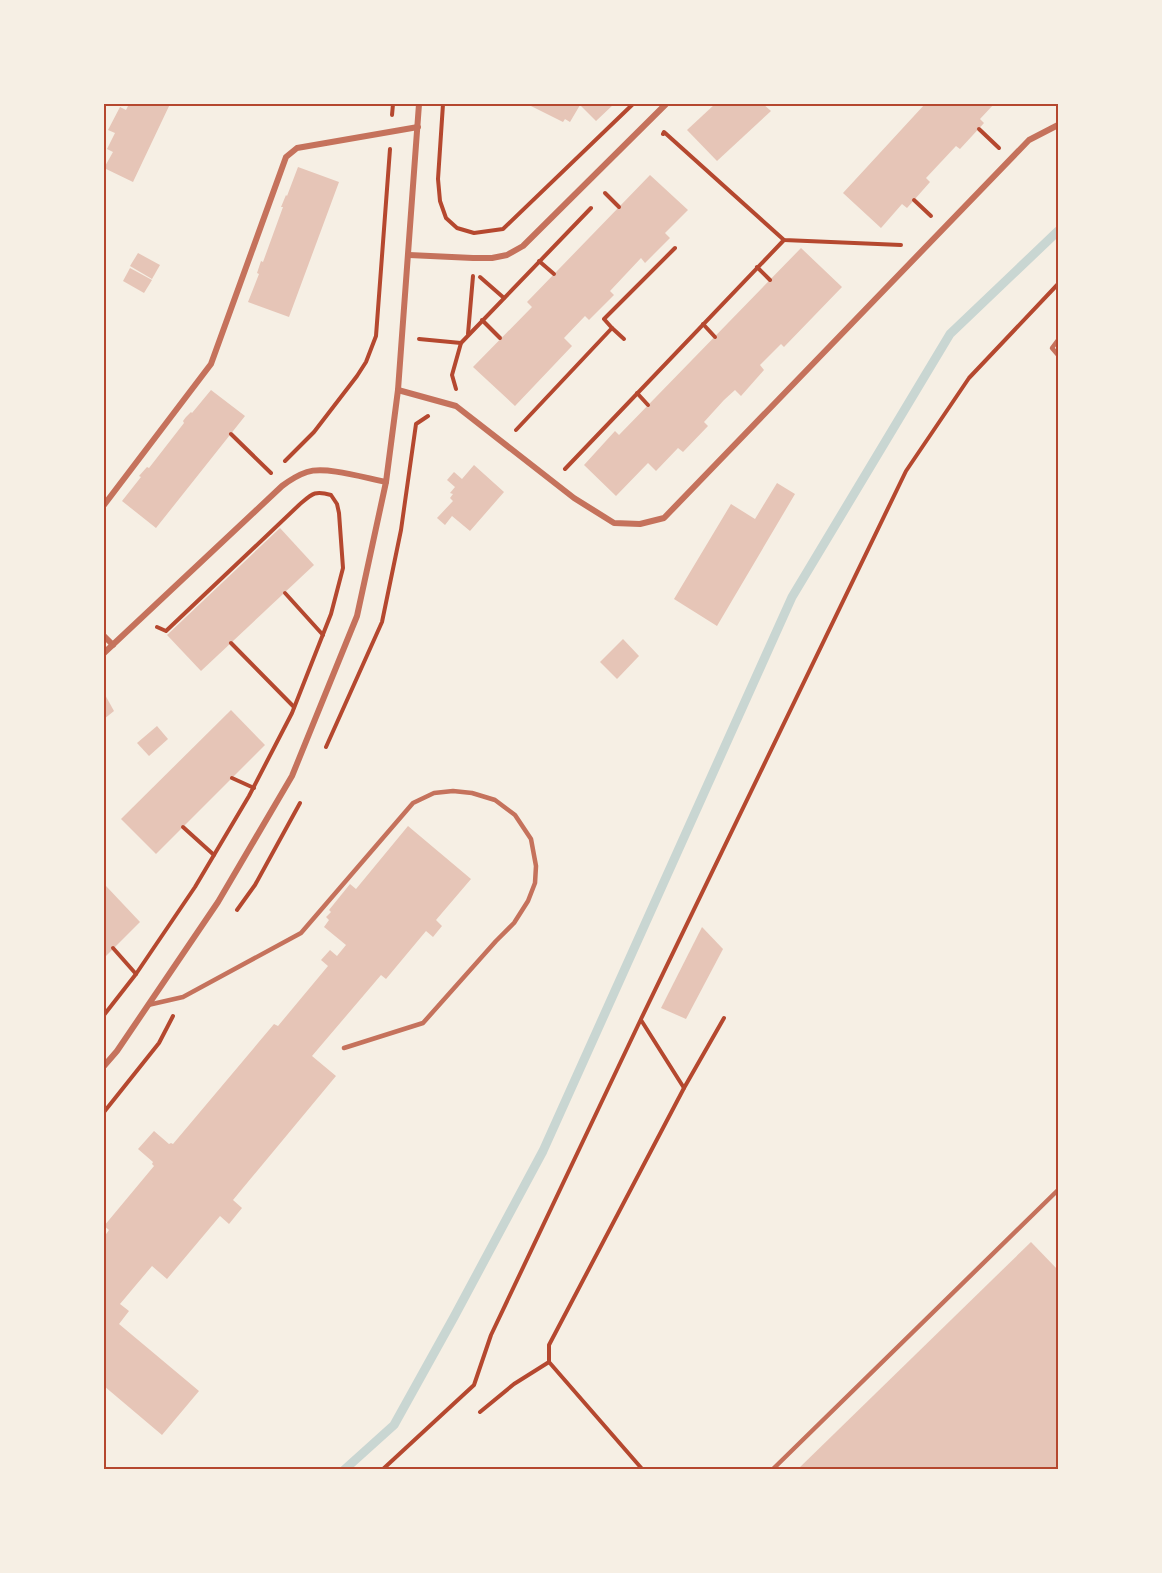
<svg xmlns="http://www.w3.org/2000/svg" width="1162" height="1573" font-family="Manrope,sans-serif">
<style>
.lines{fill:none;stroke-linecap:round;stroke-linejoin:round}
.stream{stroke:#c9d6d2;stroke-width:9}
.building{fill:#e6c5b7}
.path{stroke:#b5482f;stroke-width:4}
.service{stroke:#c5725c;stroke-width:4.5}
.minor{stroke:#c5725c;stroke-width:6}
.neatline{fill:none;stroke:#b5482f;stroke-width:2}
</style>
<rect width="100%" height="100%" fill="#f6efe4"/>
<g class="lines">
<polyline class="stream" points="344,1470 394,1425 454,1317 543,1151 792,597 950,334 1058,231"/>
</g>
<g class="building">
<polygon points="129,104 170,104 133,182 104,168 113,152 107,149 115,133 108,130 120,107 126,110"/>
<polygon points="527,104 614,104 596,121 580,105 570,122 565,119 563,122"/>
<polygon points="715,104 763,104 771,111 717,161 687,130"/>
<polygon points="925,104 994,104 980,119 984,123 960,149 956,146 926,178 930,182 907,208 902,204 881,228 843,193"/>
<polygon points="298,167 339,182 289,317 248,302 259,274 257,273 261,261 263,262 283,207 281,207 286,195 287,196"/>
<polygon points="650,175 688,210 665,233 670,238 645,263 641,258 610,291 614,295 589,320 585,316 564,338 572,346 515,406 473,367 532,307 527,302"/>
<polygon points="801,248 842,287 784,347 781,344 760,365 764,370 741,396 735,390 724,400 704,422 708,426 683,452 678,448 656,471 648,463 616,496 584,465 615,431 619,435"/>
<polygon points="138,253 160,265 152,279 130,266"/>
<polygon points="130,268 152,280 144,293 123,281"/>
<polygon points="211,390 245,416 156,528 122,501 141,477 139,476 147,467 149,468 184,423 183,421 186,417 191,412 192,413"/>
<polygon points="474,465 504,492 470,531 452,516 445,525 437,518 453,501 450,498 453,494 450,493 455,487 447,480 454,472 462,479"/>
<polygon points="777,483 795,494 717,626 674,599 731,504 755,519"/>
<polygon points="280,528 314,565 201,671 167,635"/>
<polygon points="623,639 639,656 617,679 600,662"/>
<polygon points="104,693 114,711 104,719"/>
<polygon points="231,710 265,745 156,854 121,819"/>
<polygon points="157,726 168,739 149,756 137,743"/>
<polygon points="408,826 471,879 436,920 442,926 433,937 426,931 386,979 381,975 312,1056 336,1076 233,1200 242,1208 229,1224 220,1216 167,1279 152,1266 120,1304 129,1311 119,1324 199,1391 162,1435 104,1386 104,1237 109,1230 104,1226 154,1166 152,1164 153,1162 138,1149 154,1131 169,1144 171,1143 173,1144 274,1024 278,1026 328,966 321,960 330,950 337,956 346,945 324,927 329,920 326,917 331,912 329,910 350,884 356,889"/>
<polygon points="106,886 140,922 104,958 104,888"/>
<polygon points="702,927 723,949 686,1019 661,1008"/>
<polygon points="1031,1242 1058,1270 1058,1470 797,1470"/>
</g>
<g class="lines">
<g class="path">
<polyline points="443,104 438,179 440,201 446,218 457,228 474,233 503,229 633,104"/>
<polyline points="392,115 393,104"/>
<polyline points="979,129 999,148"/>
<polyline points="663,134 664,132 784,240 901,245"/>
<polyline points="605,193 619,207"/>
<polyline points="914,200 931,216"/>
<polyline points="539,261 554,274"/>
<polyline points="757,267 770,280"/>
<polyline points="480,277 504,298"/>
<polyline points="482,320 500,338"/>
<polyline points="703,324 715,337"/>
<polyline points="612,328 624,339"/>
<polyline points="468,334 473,276"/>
<polyline points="419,339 461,343"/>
<polyline points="456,389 452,375 461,343 591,208"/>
<polyline points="637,393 648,405"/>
<polyline points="516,430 612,328 604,319 675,248"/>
<polyline points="231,434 271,473"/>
<polyline points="285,461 314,432 357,376 366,362 376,336 390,149"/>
<polyline points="565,469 784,240"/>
<polyline points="285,593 323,635"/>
<polyline points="231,643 294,707"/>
<polyline points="326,747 382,622 401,530 416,424 428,416"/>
<polyline points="232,778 254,788"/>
<polyline points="183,827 214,855"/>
<polyline points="237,910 255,885 300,803"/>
<polyline points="113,948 136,974"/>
<path d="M104,1015l32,-41 59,-87 54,-91 43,-83 39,-99 12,-46 -4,-55 -2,-9 -6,-9c-17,-5 -19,-1 -32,10l-133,126 -9,-4"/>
<polyline points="641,1020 684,1088"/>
<polyline points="104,1112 159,1043 173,1016"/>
<polyline points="480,1412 514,1384 549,1362"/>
<polyline points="382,1470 474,1385 491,1335 641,1019 906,471 969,378 1058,284"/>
<polyline points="643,1470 549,1362 549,1345 684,1088 724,1018"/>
</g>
<g class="service">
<polyline points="1058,340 1052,348 1058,355"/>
<polyline points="148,1005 183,997 301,933 413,803 434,793 453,791 472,793 495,800 515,815 531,839 536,866 535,883 528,901 514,923 496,941 423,1023 344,1048"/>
<polyline points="772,1470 1058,1190"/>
</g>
<g class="minor">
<polyline points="409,255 473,258 492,258 507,255 523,246 666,104"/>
<polyline points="398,390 456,406 574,498 614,523 640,524 664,518 1029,140 1058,125"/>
<polyline points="104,505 211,364 286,157 297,148 418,127"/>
<polyline points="104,636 113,645"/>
<path d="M104,653l178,-167c8,-6 16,-11 25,-14 19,-6 58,6 79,10"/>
<polyline points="104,1066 117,1051 218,902 292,776 357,616 386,482 398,390 419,104"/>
</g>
</g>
<rect width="1162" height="1573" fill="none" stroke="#f6efe4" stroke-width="210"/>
<rect x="105" y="105" width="952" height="1363" class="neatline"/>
</svg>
